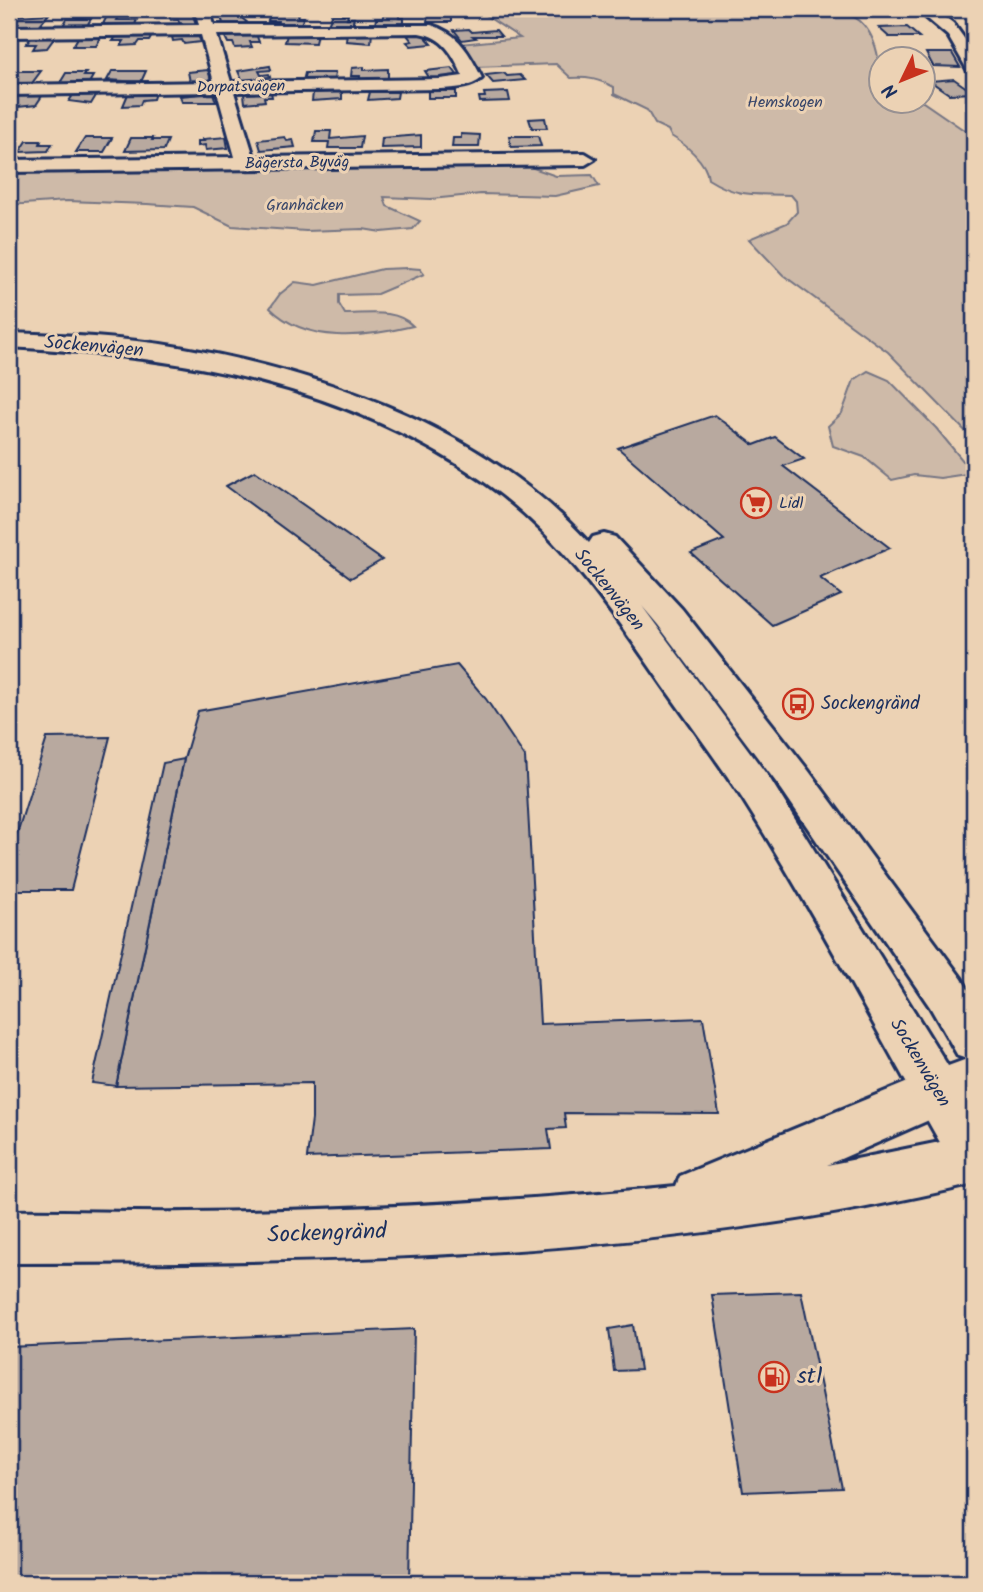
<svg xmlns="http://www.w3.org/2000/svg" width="983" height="1592" font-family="Kalam,sans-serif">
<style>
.green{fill:#cebaa8;stroke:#747483;stroke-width:2}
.building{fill:#b8a99f;stroke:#1b2f5e;stroke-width:2}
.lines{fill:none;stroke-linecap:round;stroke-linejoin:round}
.minor-casing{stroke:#1b2f5e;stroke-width:6}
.major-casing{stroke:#1b2f5e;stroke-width:6}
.minor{fill:#ecd2b4;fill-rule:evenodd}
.major{fill:#ecd2b4;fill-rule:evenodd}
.labels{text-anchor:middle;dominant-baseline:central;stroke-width:6;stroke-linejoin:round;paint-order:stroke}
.far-street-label{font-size:16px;fill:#1b2f5e;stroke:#ecd2b4}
.far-park-label{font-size:16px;fill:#364469;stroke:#ecd2b4}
.far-poi-label{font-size:16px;fill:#1b2f5e;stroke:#ecd2b4;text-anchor:start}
.street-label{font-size:19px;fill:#1b2f5e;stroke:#ecd2b4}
.poi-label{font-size:19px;fill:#1b2f5e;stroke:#ecd2b4;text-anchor:start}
.near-street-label{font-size:23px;fill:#1b2f5e;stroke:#ecd2b4}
.near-poi-label{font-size:23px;fill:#1b2f5e;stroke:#ecd2b4;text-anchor:start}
</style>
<rect width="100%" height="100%" fill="#ecd2b4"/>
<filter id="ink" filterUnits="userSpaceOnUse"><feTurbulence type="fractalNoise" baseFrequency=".0143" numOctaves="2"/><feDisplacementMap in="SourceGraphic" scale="14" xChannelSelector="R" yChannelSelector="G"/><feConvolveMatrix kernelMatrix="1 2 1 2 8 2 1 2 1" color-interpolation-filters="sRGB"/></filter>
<g filter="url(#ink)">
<g class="green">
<path d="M476,9h358c8,3 19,6 26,12 21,19 21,55 21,81h42l51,35v303l-86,-88 -105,-77 -34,-36 38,-16 10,-11 -1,-11 -5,-6c-36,-2 -51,4 -83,-16 -1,-17 -23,-35 -37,-43l-3,-6 -13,-6 -8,-14 -33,-16v-7c-16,-8 -26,-10 -43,-9l-15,-14 -82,3 -15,-23 61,-6z"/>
<polygon points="522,164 556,176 592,175 599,186 555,196 481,194 431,199 384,197 387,206 420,221 413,229 381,232 363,229 306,231 232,226 193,207 147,204 67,201 9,205 9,171"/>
<path d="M408,268l12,1 4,5 -47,20 -38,1v9l6,10c22,0 51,-6 68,12 -47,11 -106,19 -143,-18l10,-14 15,-12 22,3 65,-16z"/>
<polygon points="868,371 889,380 936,428 973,473 940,478 914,475 892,480 864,457 833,446 828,426 842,413 854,380"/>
</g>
<g class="building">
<polygon points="856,9 887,9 896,13 877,16"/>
<polygon points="192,13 196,24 181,26 178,19 171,20 169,15"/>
<polygon points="49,14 38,27 15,27 18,23 14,23 18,16"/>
<polygon points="270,14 299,14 298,17 304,17 301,24 276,25 278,21 268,21"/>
<polygon points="399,14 399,18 404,18 404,23 375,24 376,19 383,19 383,15"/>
<polygon points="428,14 451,14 451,22 427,22"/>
<polygon points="332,15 348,15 347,18 354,18 352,24 328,24"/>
<polygon points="107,16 118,16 116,20 137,20 134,26 112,26 113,24 103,24"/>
<polygon points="239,16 248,23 224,25 221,18"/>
<polygon points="67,19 91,19 86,27 62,27"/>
<polygon points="907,27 919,37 889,37 879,28"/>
<polygon points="469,29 472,32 496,30 501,36 473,36 476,38 462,40 454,30"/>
<polygon points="372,33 371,43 346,41 347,34"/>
<polygon points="256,34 259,42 250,42 252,47 235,48 233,43 228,43 225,37"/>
<polygon points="317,34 315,43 285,42 287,35"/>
<polygon points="423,34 432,44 411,46 407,42 412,41 407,35"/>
<polygon points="198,35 201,42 184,44 182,40 173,41 172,37"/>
<polygon points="79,36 102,36 96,46 73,46"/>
<polygon points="117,36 152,36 149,41 140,41 137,45 121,46 124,41 113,41"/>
<polygon points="32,37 55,37 47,48 33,49 36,44 26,44"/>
<polygon points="926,53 952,53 960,67 933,66"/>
<polygon points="270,66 271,70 259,71 261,75 269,74 270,77 242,80 238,71"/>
<polygon points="364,67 364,70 388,69 388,79 360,80 360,76 351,76 352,68"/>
<polygon points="452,68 458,76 430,79 425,71"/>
<polygon points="208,70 211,80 190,82 188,72"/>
<polygon points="15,71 41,71 32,83 9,83 9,75"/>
<polygon points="112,71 146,71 141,82 107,80"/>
<polygon points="66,73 86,73 84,76 93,76 89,83 60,83"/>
<polygon points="305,73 335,73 334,80 303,81"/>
<polygon points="504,73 507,76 520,75 525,80 493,83 486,75"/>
<polygon points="954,79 974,93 949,94 930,81"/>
<rect x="428" y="91" width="28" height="7"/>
<polygon points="271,92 272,97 264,97 265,101 245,103 244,94"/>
<polygon points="342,92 342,99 312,101 313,93"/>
<polygon points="370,92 398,92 397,98 368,100"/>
<polygon points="508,92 510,101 480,102 479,97 485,97 484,93"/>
<polygon points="155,93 153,99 142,100 140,105 123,106 128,94"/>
<polygon points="213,93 216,102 182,102 180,96"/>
<polygon points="74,94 97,94 91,104 69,101"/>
<polygon points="18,96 42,96 36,105 9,108"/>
<polygon points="545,118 547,128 532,128 529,119"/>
<polygon points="316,131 331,131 330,139 362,136 360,148 328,148 329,142 314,142"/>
<polygon points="461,134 480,135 479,147 452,147 453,138 461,138"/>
<polygon points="421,135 421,147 381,148 382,138"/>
<polygon points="509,136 538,136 541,146 511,147"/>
<polygon points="226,137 228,148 206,150 205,145 198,146 198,141 204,141 203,139"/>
<polygon points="285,137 287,141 293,140 295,147 261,150 258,140"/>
<polygon points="85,138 112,138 104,152 76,152"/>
<polygon points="131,138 153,138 152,140 168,140 164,150 125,151"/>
<polygon points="27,141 41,141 40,144 52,144 48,151 20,152"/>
<polygon points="715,415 754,445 775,437 804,459 783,466 890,548 820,578 841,595 772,625 691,553 724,540 618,448"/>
<polygon points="255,471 382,560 351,578 226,486"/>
<polygon points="457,665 486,699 525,757 540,1024 703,1018 719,1114 564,1113 566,1128 548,1129 551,1149 307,1158 312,1119 312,1083 116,1086 184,759 198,711"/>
<polygon points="110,737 71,890 9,890 9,859 47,738"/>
<polygon points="184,759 116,1086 92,1083 163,763"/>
<polygon points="9,1110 17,1110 9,1139"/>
<polygon points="801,1292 842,1488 743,1492 712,1295"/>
<polygon points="633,1325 640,1370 614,1371 609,1329"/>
<polygon points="414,1329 409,1583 9,1583 9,1347"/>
</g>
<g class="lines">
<g class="minor-casing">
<g id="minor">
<path d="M195,9h14l5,16h217c28,8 38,28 51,53 -11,10 -28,10 -42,11l-206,3 20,65 331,-4 10,6 -10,6 -576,7v-12l226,-3 -18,-65 -208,3v-10l205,-3 -13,-47 -192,2v-10l190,-2zM419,33c25,4 34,21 44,43l-23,3 -209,3 -14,-47z"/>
<polygon points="916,9 934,9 953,23 974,52 974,72 968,71 948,36"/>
<path d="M937,1070l17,7 7,16 -7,16 -127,56 147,-30v49c-317,76 -641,78 -965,79v-52c60,-1 120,2 180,1 163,-2 325,-10 487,-26l4,-10z"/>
</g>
</g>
<g class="major-casing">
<path id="major" d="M9,333c57,2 114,4 170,14 149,26 306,82 410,196l4,-6 11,-3 11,3 67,72 126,161 154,209 12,21v101l-4,2 4,7v69l-17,-7c-72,-124 -138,-253 -215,-374 -25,-38 -52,-74 -78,-111 -52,-75 -104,-153 -181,-206 -143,-99 -304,-125 -474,-134zM642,606l16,19 124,165 148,217 28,49 9,3 -19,7 -178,-287z"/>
</g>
<use href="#minor" class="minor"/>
<use href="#major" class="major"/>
</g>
</g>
<defs>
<g id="supermarket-ring" transform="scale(1.575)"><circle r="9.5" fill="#ecd2b4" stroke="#c8321e" stroke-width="1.5"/><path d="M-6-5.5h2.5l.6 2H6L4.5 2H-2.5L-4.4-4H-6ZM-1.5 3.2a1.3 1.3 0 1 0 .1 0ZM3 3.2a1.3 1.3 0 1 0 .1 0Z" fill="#c8321e"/></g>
<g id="bus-ring" transform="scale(1.575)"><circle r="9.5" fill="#ecd2b4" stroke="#c8321e" stroke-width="1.5"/><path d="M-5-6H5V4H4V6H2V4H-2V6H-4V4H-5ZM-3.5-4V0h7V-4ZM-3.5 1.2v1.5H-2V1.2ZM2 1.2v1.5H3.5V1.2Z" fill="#c8321e"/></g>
<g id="fuel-ring" transform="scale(1.575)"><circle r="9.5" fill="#ecd2b4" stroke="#c8321e" stroke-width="1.5"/><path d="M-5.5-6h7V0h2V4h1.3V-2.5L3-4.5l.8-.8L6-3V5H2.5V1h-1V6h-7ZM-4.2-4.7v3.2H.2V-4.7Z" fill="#c8321e"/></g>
</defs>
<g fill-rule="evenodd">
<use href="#supermarket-ring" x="756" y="503"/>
<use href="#bus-ring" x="798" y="704"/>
<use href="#fuel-ring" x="774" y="1377"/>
</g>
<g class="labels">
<g class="far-street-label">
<text transform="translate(241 87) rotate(-1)">Dorpatsvägen</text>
<text transform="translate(297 163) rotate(-1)">Bägersta Byväg</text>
</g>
<g class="far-park-label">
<text x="785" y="102">Hemskogen</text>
<text x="305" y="205">Granhäcken</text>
</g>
<g class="far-poi-label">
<text x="779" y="503">Lidl</text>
</g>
<g class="street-label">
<text transform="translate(94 347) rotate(5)">Sockenvägen</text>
<text transform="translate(609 590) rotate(51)">Sockenvägen</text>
<text transform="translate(920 1063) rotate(59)">Sockenvägen</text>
</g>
<g class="poi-label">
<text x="821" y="704">Sockengränd</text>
</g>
<g class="near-street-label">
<text transform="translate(327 1234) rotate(-2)">Sockengränd</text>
</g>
<g class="near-poi-label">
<text x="797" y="1377">st1</text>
</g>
</g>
<rect width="983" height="1592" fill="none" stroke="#ecd2b4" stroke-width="35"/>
<rect x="18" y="18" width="948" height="1557" fill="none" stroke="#1b2f5e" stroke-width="2.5" filter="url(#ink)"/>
<g transform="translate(902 80) rotate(227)"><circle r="33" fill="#ecd2b4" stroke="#989192" stroke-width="2"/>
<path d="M0-5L12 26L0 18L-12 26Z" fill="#c8321e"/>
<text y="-10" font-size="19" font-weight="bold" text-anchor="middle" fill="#1b2f5e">N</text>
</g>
</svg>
